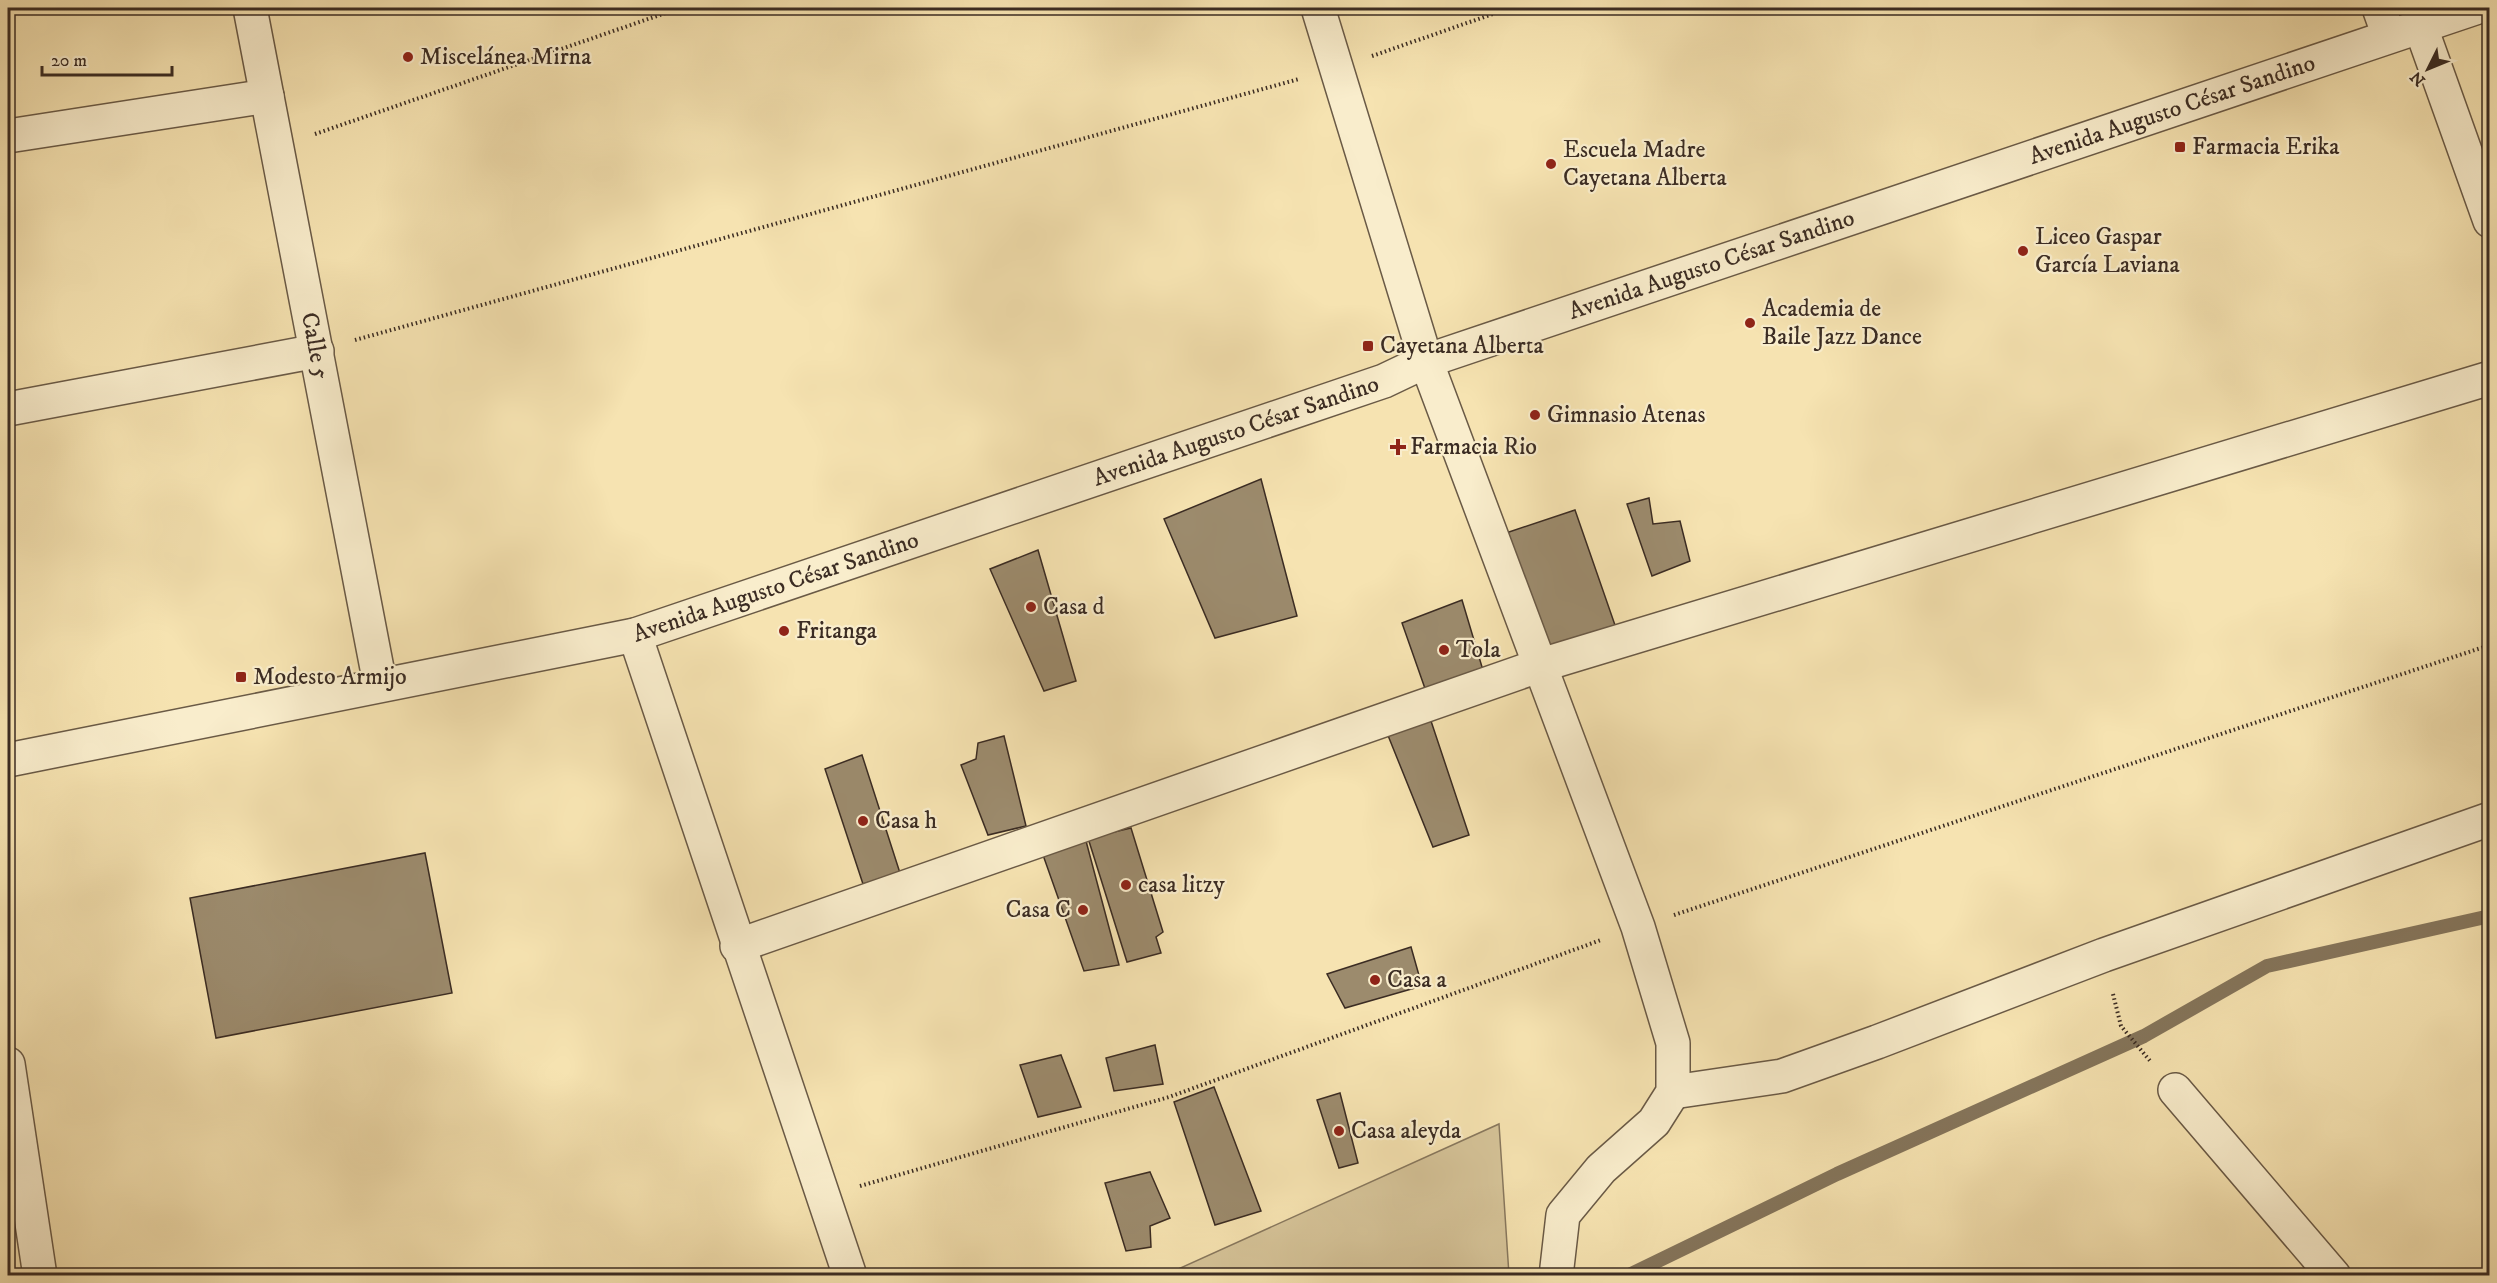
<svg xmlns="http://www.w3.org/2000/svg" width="2497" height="1283" font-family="'IM FELL DW Pica',serif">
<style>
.green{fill:#d6c499;stroke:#88785e;stroke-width:1.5}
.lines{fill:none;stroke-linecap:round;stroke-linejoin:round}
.stream{stroke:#85755b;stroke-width:14}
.building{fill:#9c8b6d;stroke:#3b2c23;stroke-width:1.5}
.minor-casing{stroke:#6a5a46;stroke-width:36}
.tertiary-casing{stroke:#6a5a46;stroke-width:36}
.path{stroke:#3b2c23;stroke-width:4;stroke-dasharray:1.5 3;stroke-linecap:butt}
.minor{stroke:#f9edcc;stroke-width:33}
.tertiary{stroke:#f9edcc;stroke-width:33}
.poi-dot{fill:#8f2418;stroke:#f9edcc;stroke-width:2}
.labels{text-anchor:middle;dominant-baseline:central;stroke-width:4.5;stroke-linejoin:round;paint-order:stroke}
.poi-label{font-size:24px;fill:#3b2c23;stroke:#f9edcc;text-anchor:start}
.street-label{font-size:24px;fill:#3b2c23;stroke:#f9edcc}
</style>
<rect width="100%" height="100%" fill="#f6e3b1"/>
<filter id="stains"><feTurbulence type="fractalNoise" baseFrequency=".00333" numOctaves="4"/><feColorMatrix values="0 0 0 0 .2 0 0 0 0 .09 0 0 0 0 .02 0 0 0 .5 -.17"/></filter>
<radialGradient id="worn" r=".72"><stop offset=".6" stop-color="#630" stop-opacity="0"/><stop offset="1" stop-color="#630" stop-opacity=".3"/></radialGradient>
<polygon class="green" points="1499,1124 1509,1275 1165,1275"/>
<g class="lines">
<polyline class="stream" points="1627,1276 1837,1174 2144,1036 2267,966 2490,916"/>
</g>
<g class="building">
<polygon points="1261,479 1297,616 1215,638 1164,519"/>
<polygon points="1649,498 1653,524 1680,521 1690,561 1652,576 1627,504"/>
<polygon points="1575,510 1616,628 1543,655 1506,533"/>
<polygon points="1038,550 1076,681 1044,691 990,569"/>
<polygon points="1462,600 1485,677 1428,697 1402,623"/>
<polygon points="1431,721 1469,835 1433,847 1387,733"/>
<polygon points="1004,736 1026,826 988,835 961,765 976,759 978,743"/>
<polygon points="862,755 900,873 863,884 825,769"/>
<polygon points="1131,828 1163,932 1156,937 1161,953 1127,962 1088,838"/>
<polygon points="1086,841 1119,965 1084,971 1043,855"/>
<polygon points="425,853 452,993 216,1038 190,898"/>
<polygon points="1411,947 1422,986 1345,1008 1327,974"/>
<polygon points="1155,1045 1163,1084 1114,1091 1106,1058"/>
<polygon points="1061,1055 1081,1107 1038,1117 1020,1065"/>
<polygon points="1214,1087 1261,1211 1215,1225 1174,1102"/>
<polygon points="1340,1093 1358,1163 1339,1168 1317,1100"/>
<polygon points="1150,1172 1170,1218 1150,1226 1151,1247 1126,1251 1105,1183"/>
</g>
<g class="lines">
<g class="minor-casing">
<g id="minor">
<path id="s1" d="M250,8l130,676"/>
<polyline points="1318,8 1426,361"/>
<polyline points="2379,8 2389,36"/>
<polyline points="2420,25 2490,221"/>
<polyline points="8,136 267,96"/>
<polyline points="8,409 317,351"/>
<polyline points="635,635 850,1276"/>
<path id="s2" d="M8,760l627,-125 749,-254 42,-20 1049,-353"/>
<polyline points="737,946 1538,666 2490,378"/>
<polyline points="8,1064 40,1276"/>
<polyline points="2175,1090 2334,1276"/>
<polyline points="1673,1092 1782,1076 1877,1042 2104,955 2490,819"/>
</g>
</g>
<g class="tertiary-casing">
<polyline id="tertiary" points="1426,361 1638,927 1673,1043 1673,1092 1654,1122 1601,1169 1563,1215 1556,1276"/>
</g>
<g class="path">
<polyline points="1372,56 1510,8"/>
<polyline points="315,134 680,8"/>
<polyline points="355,340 1299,79"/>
<polyline points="1674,915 2490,645"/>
<polyline points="2113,994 2121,1026 2151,1062"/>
<polyline points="860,1186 1169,1097 1601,940"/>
</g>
<use href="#minor" class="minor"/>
<use href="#tertiary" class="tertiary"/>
</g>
<g class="poi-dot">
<circle cx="408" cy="57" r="6"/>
<rect x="2174" y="141" width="12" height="12" rx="3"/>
<circle cx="1551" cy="164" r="6"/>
<circle cx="2023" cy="251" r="6"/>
<circle cx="1750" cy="323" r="6"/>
<rect x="1362" y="340" width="12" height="12" rx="3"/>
<circle cx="1535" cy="415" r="6"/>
<path d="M1395 438h6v6h6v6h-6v6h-6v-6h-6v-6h6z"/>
<circle cx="1031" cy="607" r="6"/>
<circle cx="784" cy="631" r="6"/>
<circle cx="1444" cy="650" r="6"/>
<rect x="235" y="671" width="12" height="12" rx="3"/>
<circle cx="863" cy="821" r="6"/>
<circle cx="1126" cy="885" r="6"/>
<circle cx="1083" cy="910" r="6"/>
<circle cx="1375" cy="980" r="6"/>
<circle cx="1339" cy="1131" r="6"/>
</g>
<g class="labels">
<g class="poi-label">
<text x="420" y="57">Miscelánea Mirna</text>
<text x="2192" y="147">Farmacia Erika</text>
<text x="1563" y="150">Escuela Madre<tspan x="1563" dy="28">Cayetana Alberta</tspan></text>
<text x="2035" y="237">Liceo Gaspar<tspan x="2035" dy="28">García Laviana</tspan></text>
<text x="1762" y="309">Academia de<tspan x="1762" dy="28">Baile Jazz Dance</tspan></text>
<text x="1380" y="346">Cayetana Alberta</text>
<text x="1547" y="415">Gimnasio Atenas</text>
<text x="1410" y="447">Farmacia Rio</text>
<text x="1043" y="607">Casa d</text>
<text x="796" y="631">Fritanga</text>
<text x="1456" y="650">Tola</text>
<text x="253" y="677">Modesto Armijo</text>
<text x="875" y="821">Casa h</text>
<text x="1138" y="885">casa litzy</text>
<text x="1071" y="910" text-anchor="end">Casa C</text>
<text x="1387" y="980">Casa a</text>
<text x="1351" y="1131">Casa aleyda</text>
</g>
<g class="street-label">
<text stroke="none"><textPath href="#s2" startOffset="2264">Avenida Augusto César Sandino</textPath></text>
<text stroke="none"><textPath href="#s2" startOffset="1778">Avenida Augusto César Sandino</textPath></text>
<text stroke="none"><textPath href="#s1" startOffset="344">Calle 5</textPath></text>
<text stroke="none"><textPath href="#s2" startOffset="1274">Avenida Augusto César Sandino</textPath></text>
<text stroke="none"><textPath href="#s2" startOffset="788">Avenida Augusto César Sandino</textPath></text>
</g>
</g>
<rect width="2497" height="1283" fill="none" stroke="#f6e3b1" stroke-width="30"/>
<rect x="9" y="9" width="2479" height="1265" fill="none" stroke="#3b2c23" stroke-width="3"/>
<rect x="15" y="15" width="2467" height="1253" fill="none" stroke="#3b2c23" stroke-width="1.5"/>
<g transform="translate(2428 69) rotate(227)" stroke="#f9edcc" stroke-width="4.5" paint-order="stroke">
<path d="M0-4.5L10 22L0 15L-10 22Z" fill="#3b2c23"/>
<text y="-9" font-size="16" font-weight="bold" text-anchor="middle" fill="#3b2c23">N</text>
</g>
<path d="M42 66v9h130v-9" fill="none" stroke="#3b2c23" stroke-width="3"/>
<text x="51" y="66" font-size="18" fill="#3b2c23" stroke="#f9edcc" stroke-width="4.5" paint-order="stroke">20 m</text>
<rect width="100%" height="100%" filter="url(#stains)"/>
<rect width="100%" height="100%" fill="url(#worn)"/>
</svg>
